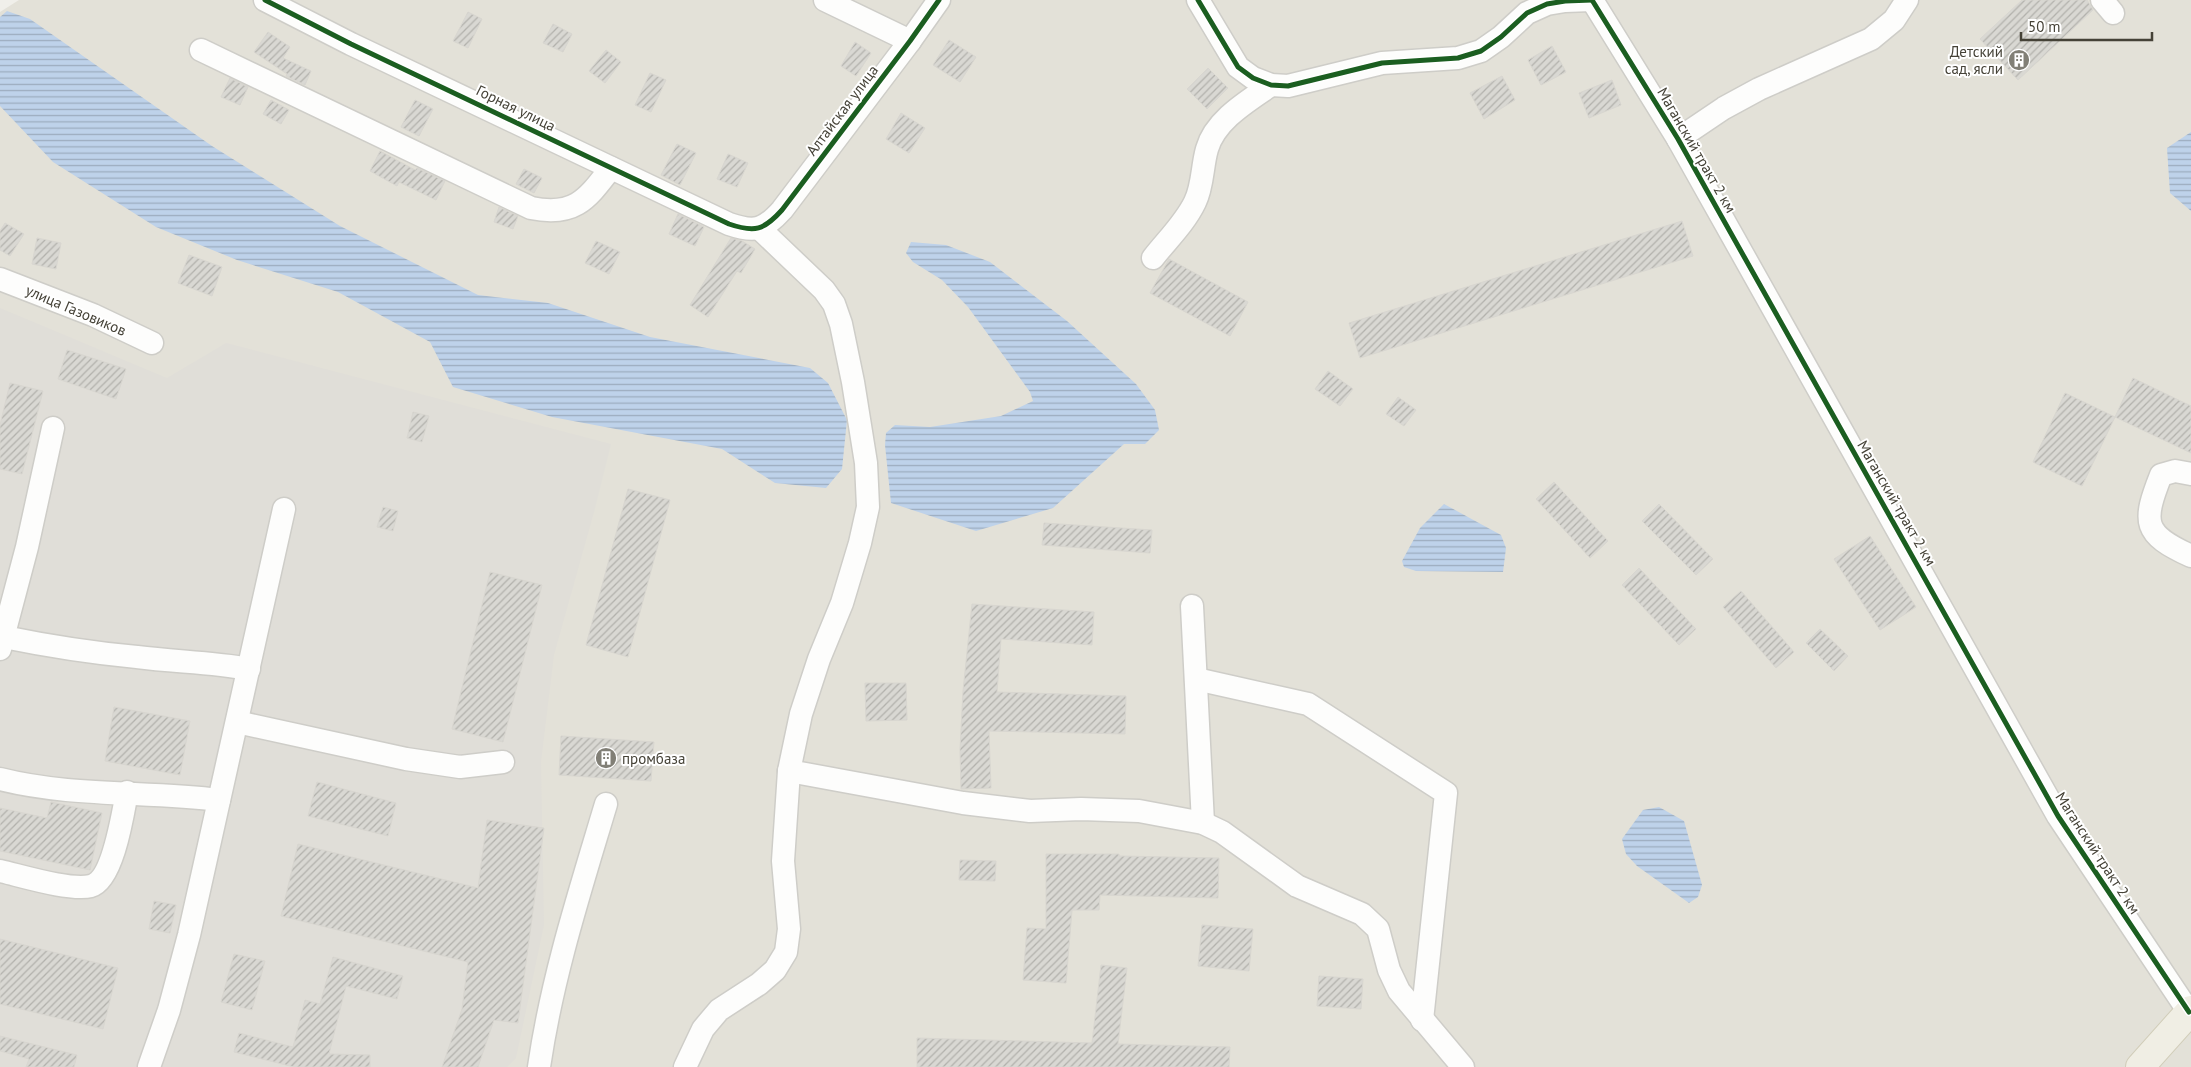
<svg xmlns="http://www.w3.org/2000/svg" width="2191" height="1067" font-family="'PT Sans',sans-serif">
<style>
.residential{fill:#e3e1d8}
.industrial{fill:#e0ded8}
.water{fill:url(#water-rules)}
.building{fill:url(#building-hatch);stroke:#d8d6d0}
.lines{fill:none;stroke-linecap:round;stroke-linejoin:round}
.minor-casing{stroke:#cecdc8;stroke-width:25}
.major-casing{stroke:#d1cdb9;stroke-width:30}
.minor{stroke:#fdfdfc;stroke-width:22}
.major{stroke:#f0eee4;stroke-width:28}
.cycleway-casing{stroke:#fff;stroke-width:8}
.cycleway{stroke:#1b5e20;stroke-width:5}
.labels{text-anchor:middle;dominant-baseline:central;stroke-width:4;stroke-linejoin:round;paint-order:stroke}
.poi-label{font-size:15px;fill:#454237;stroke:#fff;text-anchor:end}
.street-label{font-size:15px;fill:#454237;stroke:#fff}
</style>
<defs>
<pattern id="water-rules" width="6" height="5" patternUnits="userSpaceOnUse" patternTransform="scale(1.25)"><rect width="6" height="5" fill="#bed2ea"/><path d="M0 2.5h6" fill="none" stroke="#9cacbe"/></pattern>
<pattern id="building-hatch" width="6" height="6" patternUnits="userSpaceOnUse" patternTransform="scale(1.25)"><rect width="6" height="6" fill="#d9d8d3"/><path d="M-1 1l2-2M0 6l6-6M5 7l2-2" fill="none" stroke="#b2b1ac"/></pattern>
</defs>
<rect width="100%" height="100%" fill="#f0efea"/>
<polygon class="residential" points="19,0 2191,0 2191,1067 0,1067 0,12"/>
<polygon class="industrial" points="0,308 167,378 226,343 611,444 594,512 554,655 541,762 544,925 516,1058 507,1067 0,1067"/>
<g class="water">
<polygon points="7,11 30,19 212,146 340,226 478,295 548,303 650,337 810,368 828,383 847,420 842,469 826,488 775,483 722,449 552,417 453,387 430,342 338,292 237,260 156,227 53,162 0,106 0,17"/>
<polygon points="2191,132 2191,211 2170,193 2167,148"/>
<polygon points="911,242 946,245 990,262 1067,321 1136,384 1155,410 1159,430 1145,444 1124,444 1053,508 976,531 891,503 885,445 886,433 895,425 930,427 1001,416 1033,401 1030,392 968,307 942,280 913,262 906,253"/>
<polygon points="1444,504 1501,535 1506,548 1503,572 1416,571 1404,567 1402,561 1420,528"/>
<polygon points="1659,807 1684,821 1702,885 1698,897 1689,903 1637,866 1626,854 1622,839 1643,810"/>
</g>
<g class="building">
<polygon points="2022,0 2087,0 2093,10 2018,80 1980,39"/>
<polygon points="468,12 482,19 468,48 453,41"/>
<polygon points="553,24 572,34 563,52 543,43"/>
<polygon points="268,32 290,47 283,58 311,71 305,85 286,76 287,74 254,52"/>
<polygon points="949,40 976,57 960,82 933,65"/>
<polygon points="855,42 871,53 856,76 841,66"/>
<polygon points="1552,46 1566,72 1541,85 1528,60"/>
<polygon points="606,50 621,62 605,83 589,71"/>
<polygon points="1208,68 1228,88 1207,109 1187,89"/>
<polygon points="650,73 666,80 651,112 635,105"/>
<polygon points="1502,76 1515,100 1484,119 1470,93"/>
<polygon points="230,78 248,87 240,105 221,97"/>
<polygon points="1612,80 1621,105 1589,118 1579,93"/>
<polygon points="271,100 289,110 281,124 263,114"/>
<polygon points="415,100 433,109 419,136 401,127"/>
<polygon points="901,113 925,128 909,153 886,139"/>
<polygon points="677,144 696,153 680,185 661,175"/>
<polygon points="380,151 415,170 417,168 445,181 436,200 399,182 397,186 370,171"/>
<polygon points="728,154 748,163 737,187 717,179"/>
<polygon points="524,169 542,178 534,193 516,184"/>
<polygon points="499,207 518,216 513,229 494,222"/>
<polygon points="678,214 704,227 695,246 669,234"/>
<polygon points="1682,221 1693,256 1360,358 1349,323"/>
<polygon points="5,223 24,234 10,256 0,250 0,231"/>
<polygon points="37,238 61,243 56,269 32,264"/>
<polygon points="731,238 742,241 755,249 741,273 737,271 708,317 690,305"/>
<polygon points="596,241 620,252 609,274 585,263"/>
<polygon points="189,255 222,267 212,296 178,283"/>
<polygon points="1169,259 1248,302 1230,336 1150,293"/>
<polygon points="67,350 126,369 116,399 58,379"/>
<polygon points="1328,371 1353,389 1340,406 1315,389"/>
<polygon points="2133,378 2191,406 2191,453 2115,417"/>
<polygon points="10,383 43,391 22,474 0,469 0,425"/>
<polygon points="2065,393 2115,417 2082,486 2033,462"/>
<polygon points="1398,397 1416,410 1404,426 1386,414"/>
<polygon points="413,412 429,416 422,442 407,438"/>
<polygon points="1554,482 1608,541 1590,558 1536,499"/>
<polygon points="628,489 670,500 628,657 586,645"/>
<polygon points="1659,504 1713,559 1696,575 1642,521"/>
<polygon points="383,507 398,511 393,531 377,527"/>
<polygon points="1044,523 1152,530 1150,553 1042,545"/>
<polygon points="1870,536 1916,607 1880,630 1834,559"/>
<polygon points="1639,568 1696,629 1679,645 1622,585"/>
<polygon points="490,572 542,585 503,742 452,729"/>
<polygon points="1741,591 1794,652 1776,668 1723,607"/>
<polygon points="972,604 1094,612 1092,645 1001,639 997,692 1126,696 1125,734 989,731 991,788 961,789 960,750 963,691"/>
<polygon points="1820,629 1848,656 1834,671 1806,643"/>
<polygon points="865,683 906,683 907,720 866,721"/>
<polygon points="114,707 190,721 180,775 105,761"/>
<polygon points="561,736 654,742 651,781 559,775"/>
<polygon points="317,782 396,803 388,836 308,816"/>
<polygon points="51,802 102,813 90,870 0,851 0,808 47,818"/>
<polygon points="487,820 544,828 518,1023 494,1020 478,1067 442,1067 462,1009 468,962 281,916 298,844 478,888"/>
<polygon points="1046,854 1119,854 1119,856 1219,858 1218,898 1100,895 1099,910 1072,910 1066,983 1023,980 1027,928 1046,929"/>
<polygon points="960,860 996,861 995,881 959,880"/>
<polygon points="154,901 176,905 170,933 149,929"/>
<polygon points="1202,925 1253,929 1249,971 1198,966"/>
<polygon points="0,939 118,968 103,1029 0,1004"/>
<polygon points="234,954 265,961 252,1010 221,1002"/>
<polygon points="333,957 403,976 397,999 346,986 329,1054 370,1055 370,1067 294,1067 234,1052 239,1033 293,1047 305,1000 320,1004"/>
<polygon points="1101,965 1127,968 1118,1044 1230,1047 1229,1067 917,1067 917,1038 1092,1043"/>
<polygon points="1319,976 1363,979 1361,1009 1317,1006"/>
<polygon points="0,1036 77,1055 74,1067 26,1067 29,1059 0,1051"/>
</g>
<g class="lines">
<g class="minor-casing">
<g id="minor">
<path d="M265,0l86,44 378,180c26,9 35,6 53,-14l128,-169 29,-41"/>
<polyline points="825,0 910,41"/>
<polyline points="1198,0 1238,67 1253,78 1271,85 1288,86 1382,63 1458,58 1481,51 1501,37 1527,13 1547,4 1565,1 1592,0"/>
<polyline points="1592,0 1678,139 2058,816 2189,1012"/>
<polyline points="2102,0 2113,13"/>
<path d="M201,50l330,158c44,9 56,-9 80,-40"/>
<polyline points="1678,139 1724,108 1759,89 1871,39 1894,20 1907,0"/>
<path d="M1153,258c14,-18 32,-35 42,-56 8,-16 7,-36 12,-53 8,-29 41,-48 64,-64"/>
<polyline points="0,279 93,315 152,343"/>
<path d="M2191,474l-16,-3 -14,4c-19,48 -18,59 30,81"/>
<polyline points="1192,606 1203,823"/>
<path d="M4,637c44,9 89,16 133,20 38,5 75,5 112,12"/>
<polyline points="0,649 27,547 53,428"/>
<polyline points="1196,679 1308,704 1446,793 1422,1020"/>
<polyline points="237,722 406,759 460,767 503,762"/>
<polyline points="789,771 963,803 1030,811 1081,809 1139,811 1203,823 1222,832 1297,886 1362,914 1378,929 1389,970 1399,991 1463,1067"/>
<path d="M0,779c71,18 147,12 219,21"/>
<path d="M0,871c22,5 70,20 91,15 22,-6 32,-73 36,-94"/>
<polyline points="149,1067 169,1010 189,935 284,509"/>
<path d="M539,1067c13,-90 41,-176 67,-263"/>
<polyline points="685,1067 703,1029 719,1010 759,984 775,970 786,952 789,929 783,861 789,771 801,714 819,659 842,603 860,543 868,507 866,463 853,382 841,324 834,304 824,290 759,228"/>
</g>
</g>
<g class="major-casing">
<polyline id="major" points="2140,1067 2191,1010"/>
</g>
<use href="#minor" class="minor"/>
<use href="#major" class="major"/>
<g class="cycleway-casing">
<g id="cycleway">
<path d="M265,0l86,44 378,180c26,9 35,6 53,-14l128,-169 29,-41"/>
<polyline points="1198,0 1238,67 1253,78 1271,85 1288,86 1382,63 1458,58 1481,51 1501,37 1527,13 1547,4 1565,1 1592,0"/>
<polyline points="1592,0 1678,139 2058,816 2189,1012"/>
</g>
</g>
<use href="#cycleway" class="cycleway"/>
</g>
<defs>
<g id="building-disc" transform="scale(1.125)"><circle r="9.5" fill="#817f76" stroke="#fff"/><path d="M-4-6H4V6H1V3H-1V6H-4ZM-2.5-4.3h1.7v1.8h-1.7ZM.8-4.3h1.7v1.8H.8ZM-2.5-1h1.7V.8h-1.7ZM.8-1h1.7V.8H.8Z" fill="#fff"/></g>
</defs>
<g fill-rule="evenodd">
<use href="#building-disc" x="2019" y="60"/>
<use href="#building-disc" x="606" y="758"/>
</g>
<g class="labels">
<g class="poi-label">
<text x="2003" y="51">Детский<tspan x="2003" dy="17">сад, ясли</tspan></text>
<text x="622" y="758" text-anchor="start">промбаза</text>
</g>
<g class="street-label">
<text transform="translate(516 108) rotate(26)">Горная улица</text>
<text transform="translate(842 110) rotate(-53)">Алтайская улица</text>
<text transform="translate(1697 150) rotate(60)">Маганский тракт 2 км</text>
<text transform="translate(76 310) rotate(23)">улица Газовиков</text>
<text transform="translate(1897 503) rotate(60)">Маганский тракт 2 км</text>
<text transform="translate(2098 853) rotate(57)">Маганский тракт 2 км</text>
</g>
</g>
<path d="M2021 32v8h131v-8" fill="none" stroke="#454237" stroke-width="2.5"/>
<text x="2028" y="32" font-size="15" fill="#454237" stroke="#ffffff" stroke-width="4" paint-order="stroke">50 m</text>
</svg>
